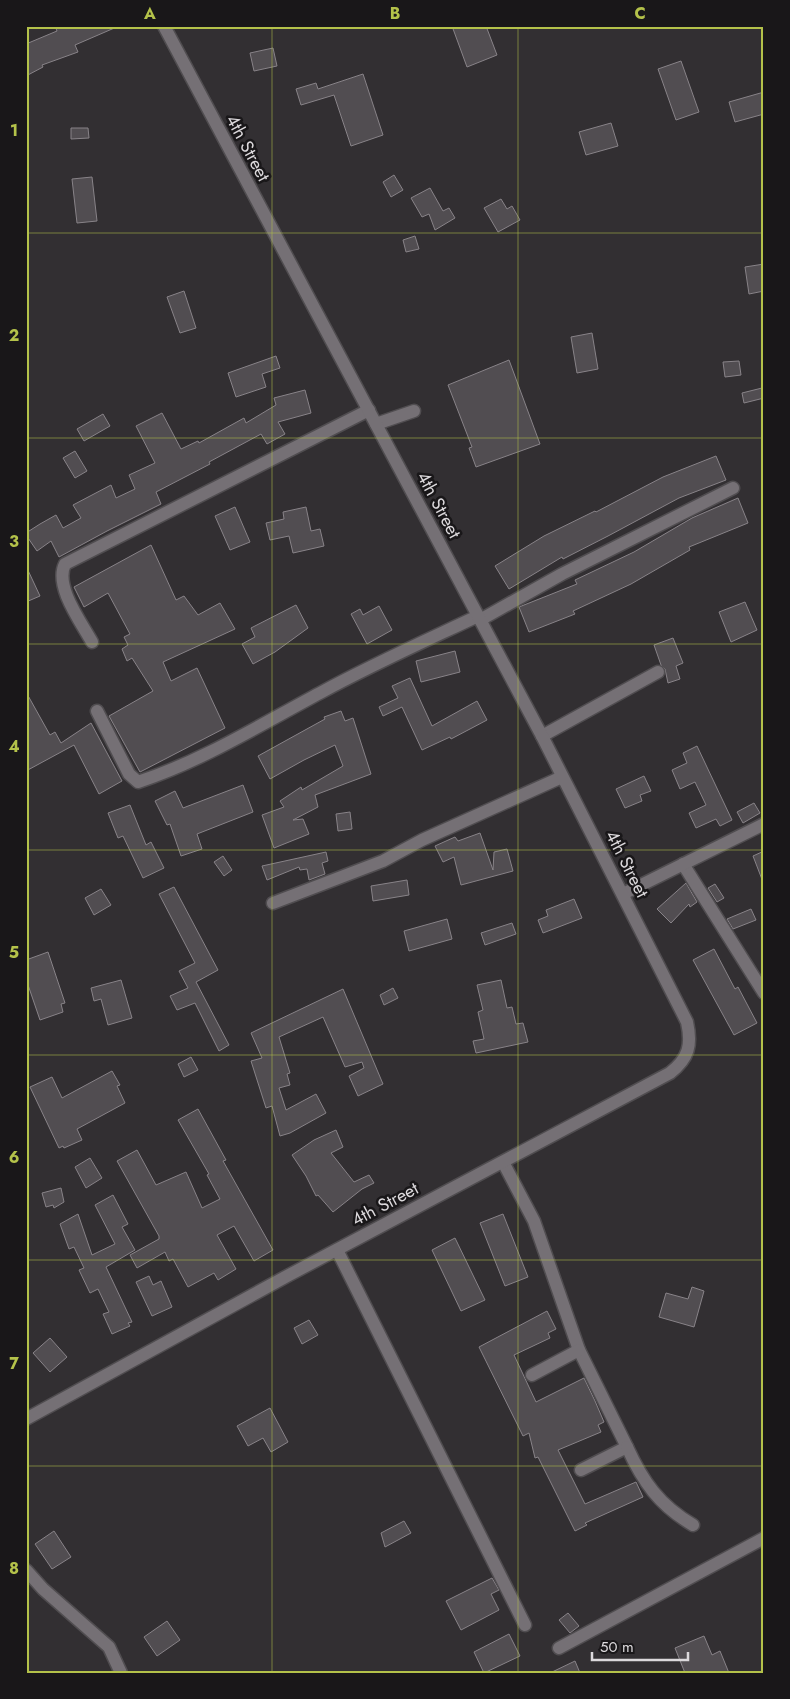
<svg xmlns="http://www.w3.org/2000/svg" width="790" height="1699" font-family="Jost,sans-serif">
<style>
.building{fill:#514d51;stroke:#888388}
.lines{fill:none;stroke-linecap:round;stroke-linejoin:round}
.minor-casing{stroke:#504d50;stroke-width:15}
.minor{stroke:#757075;stroke-width:12}
.grid{fill:none;stroke:#b4c24a;stroke-width:1;stroke-opacity:0.55}
.labels{text-anchor:middle;dominant-baseline:central;stroke-width:5;stroke-linejoin:round;paint-order:stroke}
.street-label{font-size:18px;fill:#dcd9dc;stroke:#191719}
.neatline{fill:none;stroke:#b4c24a;stroke-width:2}
.grid-label{font-size:16px;text-anchor:middle;font-weight:bold;fill:#b4c24a}
</style>
<rect width="100%" height="100%" fill="#322f32"/>
<g class="building">
<polygon points="55,26 119,26 75,45 78,52 42,65 43,67 26,76 26,44 57,31"/>
<polygon points="452,26 486,26 497,55 467,67"/>
<polygon points="273,48 277,66 254,71 250,53"/>
<polygon points="681,61 699,112 676,120 658,69"/>
<polygon points="363,74 383,135 351,146 334,95 301,105 296,89 316,83 318,89"/>
<polygon points="764,92 764,114 735,122 729,102"/>
<polygon points="611,123 618,146 586,155 579,132"/>
<polygon points="71,128 88,128 89,138 71,139"/>
<polygon points="394,175 403,190 391,197 383,182"/>
<polygon points="92,177 97,221 77,223 72,179"/>
<polygon points="430,188 443,211 449,208 455,218 435,230 429,214 422,217 411,198"/>
<polygon points="501,199 507,209 512,206 520,220 498,232 484,208"/>
<polygon points="415,236 419,249 406,252 403,240"/>
<polygon points="764,264 764,291 749,294 745,267"/>
<polygon points="184,291 196,328 180,333 167,297"/>
<polygon points="592,333 598,369 577,373 571,337"/>
<polygon points="276,356 280,368 262,374 266,387 236,397 228,373"/>
<polygon points="509,360 540,444 476,467 469,448 472,447 448,385"/>
<polygon points="739,361 741,375 725,377 723,362"/>
<polygon points="762,388 764,398 744,403 742,393"/>
<polygon points="305,390 311,413 278,422 285,434 267,444 261,434 209,462 210,464 156,492 161,504 107,531 59,557 51,541 37,551 26,535 26,533 40,524 56,515 63,528 81,518 73,505 111,485 116,498 135,489 129,475 155,463 136,426 162,413 181,449 198,441 199,443 244,418 246,423 276,405 274,398"/>
<polygon points="103,414 110,426 84,441 77,429"/>
<polygon points="75,451 87,471 75,478 63,458"/>
<polygon points="716,456 726,480 679,498 608,536 563,559 562,557 509,589 495,566 544,536 595,511 596,512 663,477"/>
<polygon points="738,498 748,523 689,547 690,550 631,584 573,611 575,614 529,632 519,607 577,584 575,580 634,552 692,518"/>
<polygon points="235,507 250,542 230,550 215,516"/>
<polygon points="306,507 311,531 320,529 324,546 293,553 289,536 270,540 266,523 284,519 283,512"/>
<polygon points="151,545 176,600 184,596 198,615 220,603 235,629 163,662 171,681 197,668 225,728 140,772 109,716 153,691 132,658 127,661 122,649 128,645 124,637 130,634 108,593 84,607 74,587"/>
<polygon points="26,566 40,596 26,602"/>
<polygon points="745,602 757,630 731,642 719,612"/>
<polygon points="296,605 308,628 275,652 253,664 242,644 255,637 251,628"/>
<polygon points="379,606 392,630 367,644 351,614 360,609 363,615"/>
<polygon points="673,638 683,663 676,666 680,679 668,683 665,669 661,665 654,645"/>
<polygon points="455,651 460,672 421,682 416,661"/>
<polygon points="410,678 432,726 477,701 487,720 451,739 450,737 422,750 402,707 383,716 379,707 398,698 392,686"/>
<polygon points="26,692 50,735 55,732 61,743 91,723 122,781 99,794 74,745 26,771"/>
<polygon points="341,711 345,721 353,718 371,774 315,795 318,807 293,820 303,819 309,834 274,848 262,815 284,807 280,801 301,787 302,790 343,766 335,745 304,760 270,779 258,756 325,719 324,717"/>
<polygon points="697,746 732,820 720,826 716,819 696,828 689,813 706,805 695,782 680,789 672,770 687,763 683,753"/>
<polygon points="644,776 651,791 640,795 642,801 625,808 616,789"/>
<polygon points="243,785 253,812 197,834 202,849 181,856 170,824 167,825 155,801 175,791 183,808"/>
<polygon points="754,803 760,813 743,823 737,812"/>
<polygon points="130,805 146,845 151,842 164,868 143,878 123,836 118,838 108,813"/>
<polygon points="350,812 352,829 338,831 336,814"/>
<polygon points="480,833 493,870 494,852 507,849 513,871 461,885 454,857 443,862 435,846 455,837 458,841"/>
<polygon points="764,851 764,882 763,882 753,856"/>
<polygon points="326,852 328,861 322,863 325,874 309,880 307,869 300,870 299,867 267,880 262,866"/>
<polygon points="223,856 232,870 224,876 214,862"/>
<polygon points="407,880 409,895 373,901 371,886"/>
<polygon points="686,883 697,902 690,907 689,904 671,923 657,909"/>
<polygon points="715,884 724,898 717,902 708,888"/>
<polygon points="174,887 218,970 196,982 229,1045 219,1051 195,1003 177,1010 170,996 188,988 179,971 195,963 159,894"/>
<polygon points="101,889 111,905 94,915 85,898"/>
<polygon points="574,899 582,918 543,933 538,920 548,916 546,910"/>
<polygon points="751,909 756,920 733,929 727,919"/>
<polygon points="447,919 452,939 409,951 404,931"/>
<polygon points="512,923 516,934 485,945 481,933"/>
<polygon points="714,949 735,989 738,987 757,1023 734,1035 693,960"/>
<polygon points="48,952 65,1003 61,1004 63,1012 40,1020 26,979 26,960"/>
<polygon points="121,980 132,1018 108,1025 101,999 94,1001 91,988"/>
<polygon points="501,980 507,1008 512,1007 516,1024 523,1023 528,1042 476,1053 473,1041 484,1039 478,1012 483,1010 477,985"/>
<polygon points="393,988 398,998 384,1005 380,995"/>
<polygon points="343,989 383,1084 358,1096 349,1076 364,1068 362,1062 345,1067 323,1017 279,1037 290,1073 287,1074 290,1085 279,1088 286,1110 316,1094 326,1113 290,1133 280,1136 272,1106 266,1108 251,1061 262,1058 251,1033"/>
<polygon points="191,1057 198,1070 184,1077 178,1064"/>
<polygon points="112,1071 120,1085 117,1086 125,1103 77,1129 82,1140 64,1148 63,1146 59,1148 30,1087 52,1077 62,1098"/>
<polygon points="198,1109 226,1160 223,1161 273,1250 254,1261 234,1226 217,1235 236,1269 218,1280 214,1273 188,1287 173,1259 169,1261 165,1252 137,1268 130,1255 159,1239 159,1236 117,1161 137,1150 156,1185 186,1172 202,1208 220,1199 207,1175 209,1174 178,1120"/>
<polygon points="336,1130 343,1147 331,1153 354,1182 369,1175 374,1183 362,1189 333,1212 318,1195 316,1196 306,1176 292,1155 314,1140"/>
<polygon points="90,1158 102,1178 86,1188 75,1167"/>
<polygon points="61,1188 64,1202 54,1208 53,1205 46,1207 42,1193"/>
<polygon points="113,1195 128,1224 122,1227 135,1250 106,1267 132,1322 128,1323 130,1326 112,1334 103,1314 109,1312 98,1289 90,1293 79,1270 84,1268 74,1247 69,1249 60,1224 78,1214 92,1255 115,1244 95,1205"/>
<polygon points="503,1214 528,1277 505,1286 480,1223"/>
<polygon points="455,1238 485,1300 461,1311 432,1250"/>
<polygon points="149,1276 153,1285 161,1281 172,1307 152,1316 136,1282"/>
<polygon points="692,1287 704,1291 694,1327 659,1317 666,1293 688,1299"/>
<polygon points="547,1311 556,1329 548,1333 550,1338 514,1355 536,1402 584,1378 595,1401 604,1422 598,1425 601,1432 558,1450 585,1504 636,1482 643,1497 585,1523 587,1525 575,1531 538,1457 535,1458 529,1433 523,1436 479,1347"/>
<polygon points="309,1320 318,1335 302,1344 294,1328"/>
<polygon points="50,1338 67,1357 50,1372 33,1353"/>
<polygon points="270,1408 288,1442 271,1452 263,1438 248,1446 237,1426"/>
<polygon points="404,1521 411,1533 385,1547 381,1533"/>
<polygon points="54,1531 71,1557 52,1569 35,1544"/>
<polygon points="492,1578 499,1590 491,1594 499,1610 461,1630 446,1601"/>
<polygon points="568,1613 579,1626 570,1633 559,1620"/>
<polygon points="167,1621 180,1640 157,1656 144,1637"/>
<polygon points="509,1634 520,1656 484,1673 474,1652"/>
<polygon points="704,1636 712,1655 720,1651 729,1673 685,1673 675,1648"/>
<polygon points="575,1661 580,1673 550,1673"/>
</g>
<g class="lines">
<g class="minor-casing">
<g id="minor">
<polyline points="376,424 414,411"/>
<polyline points="480,620 562,574 733,488"/>
<path d="M92,642c-11,-20 -38,-56 -27,-78l304,-154"/>
<path d="M97,711l32,63 9,8c64,-21 122,-57 182,-89 51,-28 105,-52 158,-77"/>
<polyline points="542,736 658,672"/>
<polyline points="683,864 764,993"/>
<polyline points="623,894 764,824"/>
<polyline points="273,903 383,861 422,840 562,777"/>
<polyline points="503,1162 534,1221 579,1350 627,1447 581,1470"/>
<polyline points="337,1250 525,1625"/>
<polyline points="532,1375 579,1350"/>
<path d="M26,1419l263,-144 381,-202c19,-15 22,-28 17,-51l-145,-286 -378,-710"/>
<path d="M627,1447c16,35 32,58 66,78"/>
<polyline points="26,1570 43,1589 109,1647 121,1673"/>
<polyline points="559,1648 764,1538"/>
</g>
</g>
<use href="#minor" class="minor"/>
</g>
<path class="grid" d="M272,26v1647M518,26v1647M26,233h738M26,438h738M26,644h738M26,850h738M26,1055h738M26,1260h738M26,1466h738"/>
<g class="labels">
<g class="street-label">
<text transform="translate(248 148) rotate(62)">4th Street</text>
<text transform="translate(439 505) rotate(62)">4th Street</text>
<text transform="translate(627 864) rotate(63)">4th Street</text>
<text transform="translate(385 1204) rotate(-28)">4th Street</text>
</g>
</g>
<rect width="790" height="1699" fill="none" stroke="#191719" stroke-width="55"/>
<path d="M592 1652v8h96v-8" fill="none" stroke="#dcd9dc" stroke-width="2.5"/>
<text x="600" y="1652" font-size="15" fill="#dcd9dc" stroke="#191719" stroke-width="4" paint-order="stroke">50 m</text>
<rect x="28" y="28" width="734" height="1644" class="neatline"/>
<g class="grid-label">
<text x="150" y="19">A</text>
<text x="395" y="19">B</text>
<text x="640" y="19">C</text>
<text x="14" y="136">1</text>
<text x="14" y="341">2</text>
<text x="14" y="547">3</text>
<text x="14" y="752">4</text>
<text x="14" y="958">5</text>
<text x="14" y="1163">6</text>
<text x="14" y="1369">7</text>
<text x="14" y="1574">8</text>
</g>
</svg>
